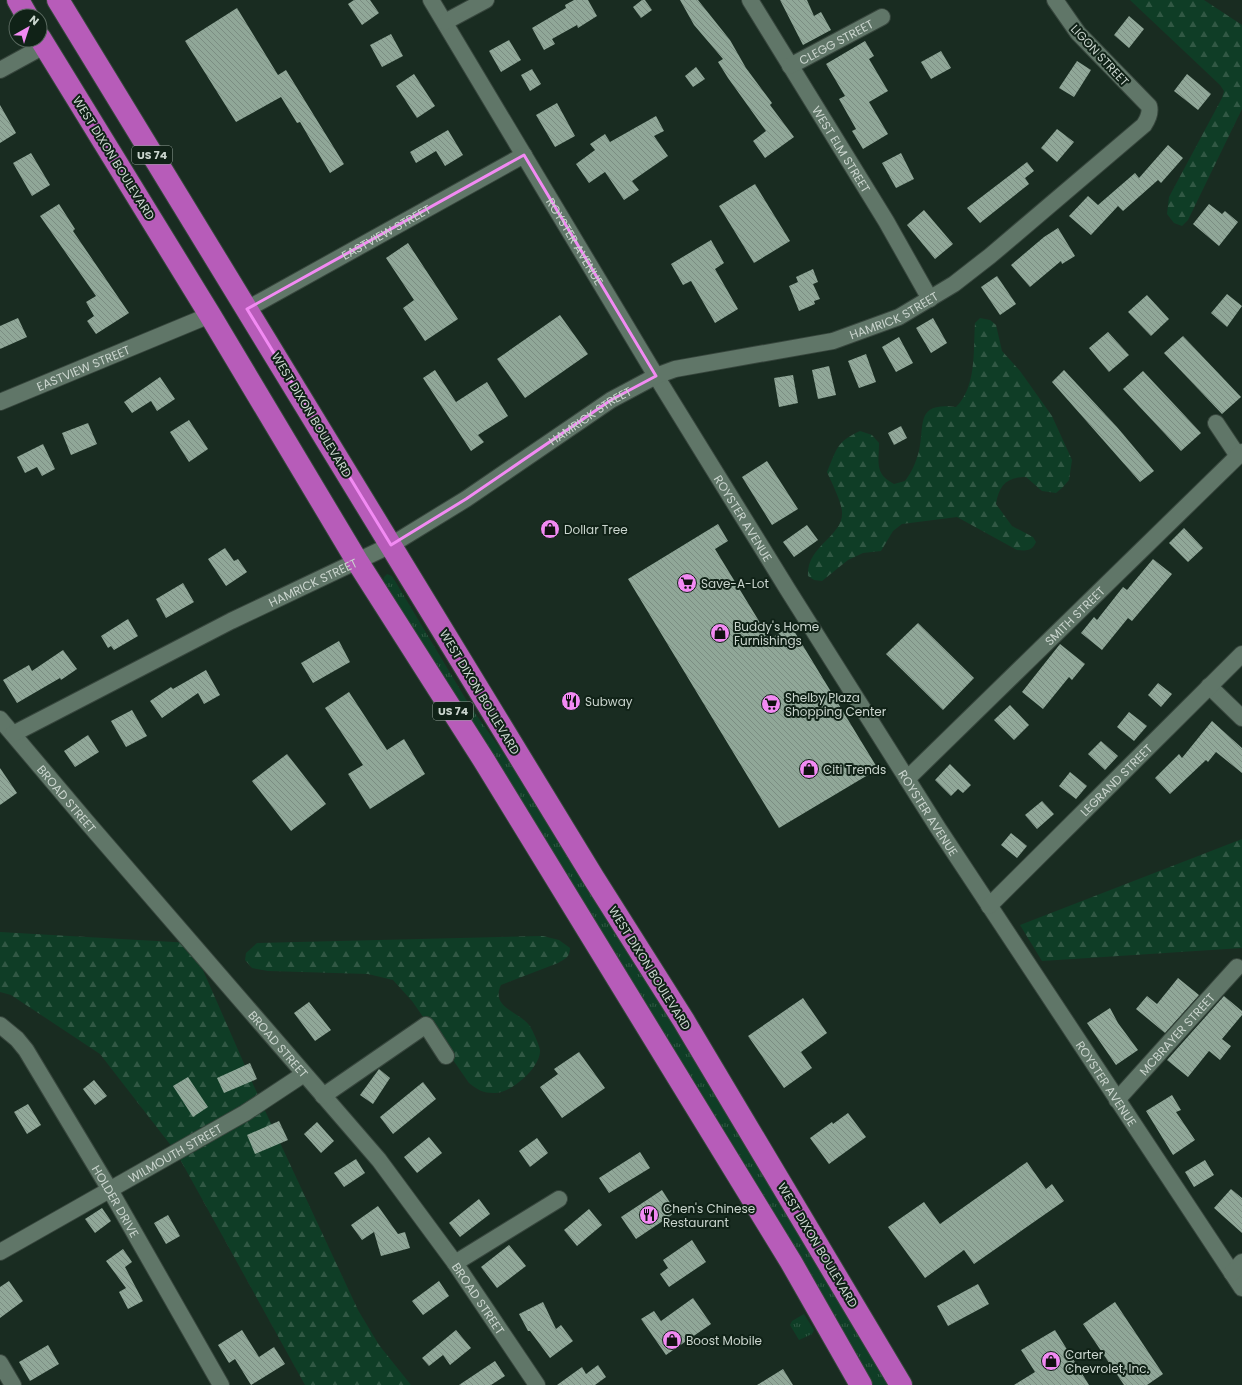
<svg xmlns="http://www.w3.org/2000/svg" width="1242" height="1385" font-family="Poppins,sans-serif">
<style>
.grass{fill:url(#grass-tufts)}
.forest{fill:url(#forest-firs)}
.building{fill:url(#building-back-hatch)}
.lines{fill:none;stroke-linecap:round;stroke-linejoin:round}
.minor-casing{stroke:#37463d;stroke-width:18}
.highway-casing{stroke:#37463d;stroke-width:24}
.minor{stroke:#607668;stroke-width:16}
.highway{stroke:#b75cb9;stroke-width:22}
.marked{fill:none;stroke:#f28af3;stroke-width:3;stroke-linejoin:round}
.labels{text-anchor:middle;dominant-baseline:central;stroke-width:4;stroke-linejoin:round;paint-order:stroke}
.shield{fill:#102217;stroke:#929f97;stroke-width:1}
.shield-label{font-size:11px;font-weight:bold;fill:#cad5ce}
.street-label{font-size:12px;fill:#cad5ce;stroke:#102217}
.poi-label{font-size:12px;fill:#cad5ce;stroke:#102217;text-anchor:start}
</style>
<defs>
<pattern id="grass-tufts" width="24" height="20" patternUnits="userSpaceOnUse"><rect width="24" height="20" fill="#0f3d26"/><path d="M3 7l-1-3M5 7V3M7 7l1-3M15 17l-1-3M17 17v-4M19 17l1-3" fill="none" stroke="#315844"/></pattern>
<pattern id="forest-firs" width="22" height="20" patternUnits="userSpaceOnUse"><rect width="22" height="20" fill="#0f3d26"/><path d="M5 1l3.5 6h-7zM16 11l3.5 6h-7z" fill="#315844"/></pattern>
<pattern id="building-back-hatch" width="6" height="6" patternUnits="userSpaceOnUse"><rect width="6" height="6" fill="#90a798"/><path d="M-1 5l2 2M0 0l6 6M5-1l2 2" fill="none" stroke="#7b8d82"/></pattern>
</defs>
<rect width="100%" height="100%" fill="#192c21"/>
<g class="grass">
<polygon points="387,574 392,576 470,706 534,796 891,1385 872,1385 414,635 383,580 384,577"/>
<polygon points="804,1314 814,1330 812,1334 799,1340 790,1325 792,1321"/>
</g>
<g class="forest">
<polygon points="1130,0 1204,0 1242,25 1242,109 1188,220 1182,226 1174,223 1167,214 1169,197 1222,98 1224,91 1220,85"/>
<path d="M980,318l10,2 6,5 6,26 18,20 32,45 20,44 -3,20 -6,7 -7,6 -14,-2 -16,-14c-20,0 -27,9 -30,27l16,22 21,11 3,5c-4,9 -9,9 -19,8l-60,-33 -55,7 -9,7 -12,20 -18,2 -15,7 -26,21 -8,-1 -6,-4c-2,-30 36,-40 34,-64 0,-9 -11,-31 -15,-40 10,-23 9,-30 33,-41l12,4 7,8c0,19 -5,31 15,41l11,-3c7,-9 11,-19 14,-30 6,-27 -4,-49 37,-44 21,-21 17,-56 19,-84z"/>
<polygon points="1242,839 1242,948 1042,961 1020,925"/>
<polygon points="0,932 191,943 261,1102 358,1310 379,1345 411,1385 305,1385 176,1152 100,1054 11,995 0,992"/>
<path d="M543,936l16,4 11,8c0,9 -5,11 -12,15l-57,22c-11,22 18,27 28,40 3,3 11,22 11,25 1,18 -30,44 -46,43 -11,0 -16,-3 -25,-10l-57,-82 -19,-21 -25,-6 -100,-3 -16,-3 -7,-8 1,-7 11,-10z"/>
</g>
<g class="building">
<polygon points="354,0 370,0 379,13 362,25 348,4"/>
<polygon points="574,0 588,0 597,16 578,28 577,25 552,39 555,44 544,50 532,28 566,8 565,5"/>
<polygon points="642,0 645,0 652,10 641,18 633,7"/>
<polygon points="680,0 698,0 730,40 746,68 772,103 770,105 794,137 765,158 753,141 766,131 728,78 718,62 723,59 694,25"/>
<polygon points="780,0 807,0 814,16 821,12 831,30 803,45"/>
<polygon points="237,8 278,75 286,70 344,164 330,173 300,122 297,123 281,97 236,122 185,41"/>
<polygon points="1129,16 1144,29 1129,48 1114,35"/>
<polygon points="391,34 403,56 382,67 370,45"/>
<polygon points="509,40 521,60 501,72 489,51"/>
<polygon points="865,41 874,56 869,59 888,91 869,102 888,134 863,149 852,131 856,129 839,99 845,96 826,64"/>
<polygon points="941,51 951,68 931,79 921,62"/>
<polygon points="1077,61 1091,70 1074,97 1059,88"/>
<polygon points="696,67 705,79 693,87 685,76"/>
<polygon points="532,69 541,84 530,91 521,75"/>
<polygon points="414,74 435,106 417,118 396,86"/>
<polygon points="1187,74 1211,94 1198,110 1174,91"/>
<polygon points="557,103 575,136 555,147 536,115"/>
<polygon points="0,105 16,133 0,143"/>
<polygon points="656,116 664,131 654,136 668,156 632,181 639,190 624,200 605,172 589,183 576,164 595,150 590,144 605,134 610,142"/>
<polygon points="1057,129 1074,142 1057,162 1041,148"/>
<polygon points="448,130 463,155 445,166 436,151 416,163 410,152"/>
<polygon points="1168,145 1183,158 1161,183 1158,180 1123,211 1118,206 1091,235 1069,216 1088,196 1098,205 1135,173 1139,178"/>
<polygon points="31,153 50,185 32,196 13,163"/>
<polygon points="901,153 914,179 896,188 882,163"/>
<polygon points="1027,162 1034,171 1025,178 1029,184 980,223 967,208"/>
<polygon points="755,184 790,241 754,263 719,206"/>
<polygon points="59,204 75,229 73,231 129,313 96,334 87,321 94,316 86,302 96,296 40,216"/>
<polygon points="1209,204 1222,214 1225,211 1238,222 1219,246 1193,224"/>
<polygon points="924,210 953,244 935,259 907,225"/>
<polygon points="1058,228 1075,256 1062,264 1061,261 1030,287 1011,265 1044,237"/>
<polygon points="711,240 724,263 715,269 738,309 715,323 691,281 683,285 671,264"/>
<polygon points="408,243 458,319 425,341 403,308 414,300 386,258"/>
<polygon points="813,269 818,282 813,284 820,299 814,301 815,304 799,311 789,286 798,282 796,277"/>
<polygon points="997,276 1016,304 1000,315 981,287"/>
<polygon points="1227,294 1242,306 1227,327 1211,313"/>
<polygon points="1147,295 1169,319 1151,336 1128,312"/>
<polygon points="560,315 588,354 525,398 497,359"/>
<polygon points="18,318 27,337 0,349 0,326"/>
<polygon points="933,318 947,343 931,353 916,328"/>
<polygon points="1108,332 1129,355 1109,372 1089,348"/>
<polygon points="1183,336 1241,397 1222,414 1164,353"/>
<polygon points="899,337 913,363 896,372 882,347"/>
<polygon points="866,354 876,382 859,388 848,361"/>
<polygon points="829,366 836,395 818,399 812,370"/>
<polygon points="435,370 456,402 487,382 508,416 478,435 484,442 471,451 423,378"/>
<polygon points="1064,370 1117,427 1154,471 1140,482 1052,382"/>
<polygon points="1143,371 1201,433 1181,451 1123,389"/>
<polygon points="793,375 798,403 779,407 774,378"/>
<polygon points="160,377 175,399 157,411 151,401 132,413 124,402"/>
<polygon points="189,420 208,449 189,462 170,432"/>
<polygon points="88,423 97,444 71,455 62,433"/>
<polygon points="901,426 907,438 894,445 888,433"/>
<polygon points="43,444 55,469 42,476 37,467 25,473 17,457"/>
<polygon points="767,461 798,509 772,525 742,477"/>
<polygon points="718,524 728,541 715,549 770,639 791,626 878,769 779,828 628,579"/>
<polygon points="807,525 818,540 794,557 783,542"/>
<polygon points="1184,528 1203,548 1188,562 1169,543"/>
<polygon points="225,548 234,561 238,559 247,572 226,586 208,559"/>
<polygon points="1153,559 1172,574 1132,621 1128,618 1102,650 1081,633 1094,617 1097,620 1123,587 1127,590"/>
<polygon points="183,583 194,602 166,618 156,599"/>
<polygon points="128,619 138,636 114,650 111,646 108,648 101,636"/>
<polygon points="918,623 974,678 943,710 886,654"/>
<polygon points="339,641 350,662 313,683 301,663"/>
<polygon points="1060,644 1085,664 1072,680 1069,677 1043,709 1022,692"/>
<polygon points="63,650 77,669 61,680 60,678 17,703 3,680 29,665 32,671"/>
<polygon points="206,670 220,695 204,704 198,693 162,718 150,701 171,687 173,689"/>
<polygon points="1158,683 1172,694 1161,707 1148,695"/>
<polygon points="349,692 387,750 404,739 425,774 370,809 348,774 363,765 325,708"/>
<polygon points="1010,705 1029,725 1014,740 994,720"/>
<polygon points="132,710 147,736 126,747 111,721"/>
<polygon points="1129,712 1147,726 1134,741 1117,727"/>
<polygon points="1212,721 1242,748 1242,773 1216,752 1208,762 1206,760 1170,794 1155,778 1179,754 1182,758"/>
<polygon points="88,735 99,752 75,767 64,751"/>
<polygon points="1101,741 1118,756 1105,770 1088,754"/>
<polygon points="287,754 326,804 291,831 252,781"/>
<polygon points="950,764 971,785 963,793 958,789 951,796 935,780"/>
<polygon points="0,768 17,793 0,805"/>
<polygon points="1070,772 1087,786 1076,799 1059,786"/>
<polygon points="1042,801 1054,814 1037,829 1025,815"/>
<polygon points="1011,833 1027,846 1017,858 1001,845"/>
<polygon points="1178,978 1199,995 1165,1033 1136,1009 1147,996 1157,1004"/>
<polygon points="1224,996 1242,1011 1242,1015 1222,1039 1231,1046 1220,1060 1209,1051 1188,1077 1167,1060"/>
<polygon points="803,998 827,1033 801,1052 812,1068 784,1088 748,1036"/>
<polygon points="309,1002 331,1030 315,1041 294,1013"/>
<polygon points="1110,1008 1118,1023 1138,1050 1116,1065 1087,1023"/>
<polygon points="579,1052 605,1088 562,1118 540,1087 558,1074 554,1069"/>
<polygon points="250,1063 257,1079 224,1093 217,1078"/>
<polygon points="379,1069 390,1078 373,1104 360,1095"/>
<polygon points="188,1077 208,1107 193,1117 173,1086"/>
<polygon points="94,1080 107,1096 95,1105 83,1089"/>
<polygon points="423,1082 436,1099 393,1134 380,1117"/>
<polygon points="1172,1095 1181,1110 1176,1112 1195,1140 1173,1155 1146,1111"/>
<polygon points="28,1104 41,1125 27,1134 14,1112"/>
<polygon points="848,1113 866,1137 829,1164 810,1138 832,1122 833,1124"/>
<polygon points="279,1121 288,1140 255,1154 247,1135"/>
<polygon points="317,1122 334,1141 321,1153 304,1134"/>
<polygon points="429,1137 442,1153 417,1173 404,1157"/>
<polygon points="537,1138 548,1153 530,1167 519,1151"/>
<polygon points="640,1152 650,1168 609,1193 599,1178"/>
<polygon points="356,1159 365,1173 344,1187 334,1173"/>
<polygon points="1205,1160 1214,1175 1194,1187 1185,1172"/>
<polygon points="1027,1162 1046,1189 1052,1184 1064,1201 974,1264 964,1250 925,1278 888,1227 924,1202 940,1224"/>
<polygon points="1231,1189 1242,1198 1242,1233 1214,1208"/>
<polygon points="662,1190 676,1212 636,1239 621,1217"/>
<polygon points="479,1199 490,1214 460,1237 449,1223"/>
<polygon points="378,1206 398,1234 405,1232 410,1248 381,1256 374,1232 362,1240 351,1225"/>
<polygon points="102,1208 111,1221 95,1233 85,1219"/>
<polygon points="589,1209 602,1225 577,1246 564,1230"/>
<polygon points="168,1215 180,1236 166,1244 154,1223"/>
<polygon points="692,1240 706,1262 669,1287 660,1274 668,1268 663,1260"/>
<polygon points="509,1245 526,1266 497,1288 481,1267"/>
<polygon points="123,1249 132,1262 125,1267 143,1301 128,1309 119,1292 126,1288 106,1261"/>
<polygon points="9,1281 23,1301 0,1318 0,1287"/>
<polygon points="439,1281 449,1296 423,1315 412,1301"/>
<polygon points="978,1284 989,1304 948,1326 937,1306"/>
<polygon points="693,1298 711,1324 666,1355 641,1319 654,1311 661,1321"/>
<polygon points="543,1302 556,1329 561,1325 573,1341 550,1358 530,1331 528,1331 519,1314"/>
<polygon points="1115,1302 1163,1374 1147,1385 1124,1385 1083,1324"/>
<polygon points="242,1330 259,1357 274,1347 285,1364 251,1385 235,1359 229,1363 218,1345"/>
<polygon points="456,1330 471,1348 450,1365 443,1355 429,1366 422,1358"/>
<polygon points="1055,1330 1089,1385 1014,1385 1035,1372 1021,1350"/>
<polygon points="48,1345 59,1364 30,1381 19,1362"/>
<polygon points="495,1361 505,1376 491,1385 459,1385"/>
<polygon points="598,1365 606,1377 595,1385 557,1385 582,1367 586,1374"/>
<polygon points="783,1369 793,1385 757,1385"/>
</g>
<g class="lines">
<g class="minor-casing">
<g id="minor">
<path id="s1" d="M431,0l225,376 132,214 150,238 304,460"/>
<path id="s2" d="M750,0l136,221 44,78"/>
<polyline points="445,22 486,0"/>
<path id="s3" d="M790,66l92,-49"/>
<polyline points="0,70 44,46"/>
<path id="s4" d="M247,309l277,-154"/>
<path id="s5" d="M0,402l210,-87"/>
<polyline points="1216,423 1238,456"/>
<polyline points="1209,686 1242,718"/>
<path id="s6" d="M0,719l86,102 293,339 76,103 82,122"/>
<path id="s7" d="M13,734l218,-113 160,-76 75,-46 145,-99 45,-24 19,-7 158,-28 66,-24 55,-33 36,-28 154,-131c4,-6 7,-12 5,-19l-71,-73 -23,-33"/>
<path id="s8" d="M907,779l335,-327"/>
<path id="s9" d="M989,906l253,-252"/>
<path id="s10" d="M0,1025l17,14 9,11 84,140 111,195"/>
<polyline points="323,1096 426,1025 446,1056"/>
<path id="s11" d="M1117,1100l120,-133"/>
<path id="s12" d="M0,1252l245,-139 59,-39"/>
<polyline points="455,1263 559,1199"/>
<polyline points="1232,1273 1242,1262"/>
<polyline points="0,1363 13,1385"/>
</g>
</g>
<g class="highway-casing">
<g id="highway">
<polyline points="18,0 27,16"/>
<polyline points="58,0 593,877 684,1021 901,1385"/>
<polyline points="40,38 210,315 357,561 485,762 791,1262 861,1385"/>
</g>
</g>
<use href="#minor" class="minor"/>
<use href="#highway" class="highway"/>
</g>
<path class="marked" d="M524,155l132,221 -45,24 -145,99 -75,46 -144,-236z"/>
<defs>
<g id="shop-disc" transform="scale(1)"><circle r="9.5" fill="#f28af3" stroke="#102217"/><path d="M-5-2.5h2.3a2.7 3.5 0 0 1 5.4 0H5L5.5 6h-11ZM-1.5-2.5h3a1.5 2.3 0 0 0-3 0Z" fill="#111"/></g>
<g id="supermarket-disc" transform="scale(1)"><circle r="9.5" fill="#f28af3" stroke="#102217"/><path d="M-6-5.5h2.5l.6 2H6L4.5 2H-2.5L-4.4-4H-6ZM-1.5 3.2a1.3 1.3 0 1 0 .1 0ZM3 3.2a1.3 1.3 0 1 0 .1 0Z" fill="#111"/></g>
<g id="restaurant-disc" transform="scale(1)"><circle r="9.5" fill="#f28af3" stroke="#102217"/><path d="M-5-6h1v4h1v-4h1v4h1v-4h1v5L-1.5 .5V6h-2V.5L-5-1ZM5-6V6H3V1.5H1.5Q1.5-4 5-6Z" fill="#111"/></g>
</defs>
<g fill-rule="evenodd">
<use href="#shop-disc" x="550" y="529"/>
<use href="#supermarket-disc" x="687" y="583"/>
<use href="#shop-disc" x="720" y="633"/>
<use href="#restaurant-disc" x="571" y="701"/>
<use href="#supermarket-disc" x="771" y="704"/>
<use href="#shop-disc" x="809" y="769"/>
<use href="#restaurant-disc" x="649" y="1215"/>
<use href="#shop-disc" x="672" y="1340"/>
<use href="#shop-disc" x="1051" y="1361"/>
</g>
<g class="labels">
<g class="shield">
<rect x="132" y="146" width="40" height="18" rx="3"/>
<rect x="433" y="702" width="40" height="18" rx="3"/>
</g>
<g class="shield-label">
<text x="152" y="155">US 74</text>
<text x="453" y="711">US 74</text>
</g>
<g class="street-label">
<text stroke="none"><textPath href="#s3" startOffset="52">CLEGG STREET</textPath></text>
<text transform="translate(1100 55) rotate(47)">LIGON STREET</text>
<text stroke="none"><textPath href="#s2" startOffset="175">WEST ELM STREET</textPath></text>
<text transform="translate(114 158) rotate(58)">WEST DIXON BOULEVARD</text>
<text stroke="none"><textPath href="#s4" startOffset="159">EASTVIEW STREET</textPath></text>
<text stroke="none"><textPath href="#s1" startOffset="281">ROYSTER AVENUE</textPath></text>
<text stroke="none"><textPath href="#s7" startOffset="984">HAMRICK STREET</textPath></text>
<text stroke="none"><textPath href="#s5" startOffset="90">EASTVIEW STREET</textPath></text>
<text transform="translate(312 415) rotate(59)">WEST DIXON BOULEVARD</text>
<text stroke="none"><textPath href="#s7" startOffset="660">HAMRICK STREET</textPath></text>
<text stroke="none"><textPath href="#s1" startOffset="605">ROYSTER AVENUE</textPath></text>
<text stroke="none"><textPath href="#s7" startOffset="336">HAMRICK STREET</textPath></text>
<text stroke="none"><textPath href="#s8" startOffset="234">SMITH STREET</textPath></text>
<text transform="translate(480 692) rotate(59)">WEST DIXON BOULEVARD</text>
<text stroke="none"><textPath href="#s9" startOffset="179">LEGRAND STREET</textPath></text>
<text stroke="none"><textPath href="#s6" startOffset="104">BROAD STREET</textPath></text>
<text stroke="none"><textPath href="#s1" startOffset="953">ROYSTER AVENUE</textPath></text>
<text transform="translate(650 968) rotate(58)">WEST DIXON BOULEVARD</text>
<text stroke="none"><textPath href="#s11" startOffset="89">MCBRAYER STREET</textPath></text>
<text stroke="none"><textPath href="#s6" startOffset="428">BROAD STREET</textPath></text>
<text stroke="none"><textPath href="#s1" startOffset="1277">ROYSTER AVENUE</textPath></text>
<text stroke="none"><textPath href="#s12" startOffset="201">WILMOUTH STREET</textPath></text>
<text stroke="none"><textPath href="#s10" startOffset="212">HOLDER DRIVE</textPath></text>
<text transform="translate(818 1245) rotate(59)">WEST DIXON BOULEVARD</text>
<text stroke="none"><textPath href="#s6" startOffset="752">BROAD STREET</textPath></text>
</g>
<g class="poi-label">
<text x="564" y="529">Dollar Tree</text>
<text x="701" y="583">Save-A-Lot</text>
<text x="734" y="626">Buddy's Home<tspan x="734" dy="14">Furnishings</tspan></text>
<text x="785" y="697">Shelby Plaza<tspan x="785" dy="14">Shopping Center</tspan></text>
<text x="585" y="701">Subway</text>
<text x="823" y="769">Citi Trends</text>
<text x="663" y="1208">Chen's Chinese<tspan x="663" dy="14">Restaurant</tspan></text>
<text x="686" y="1340">Boost Mobile</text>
<text x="1065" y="1354">Carter<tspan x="1065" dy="14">Chevrolet, Inc.</tspan></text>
</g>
</g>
<g transform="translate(28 28) rotate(39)"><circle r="19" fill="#102217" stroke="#5a6a60"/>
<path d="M0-3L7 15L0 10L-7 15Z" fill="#f28af3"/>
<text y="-6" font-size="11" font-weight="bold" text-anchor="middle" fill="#cad5ce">N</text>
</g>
</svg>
